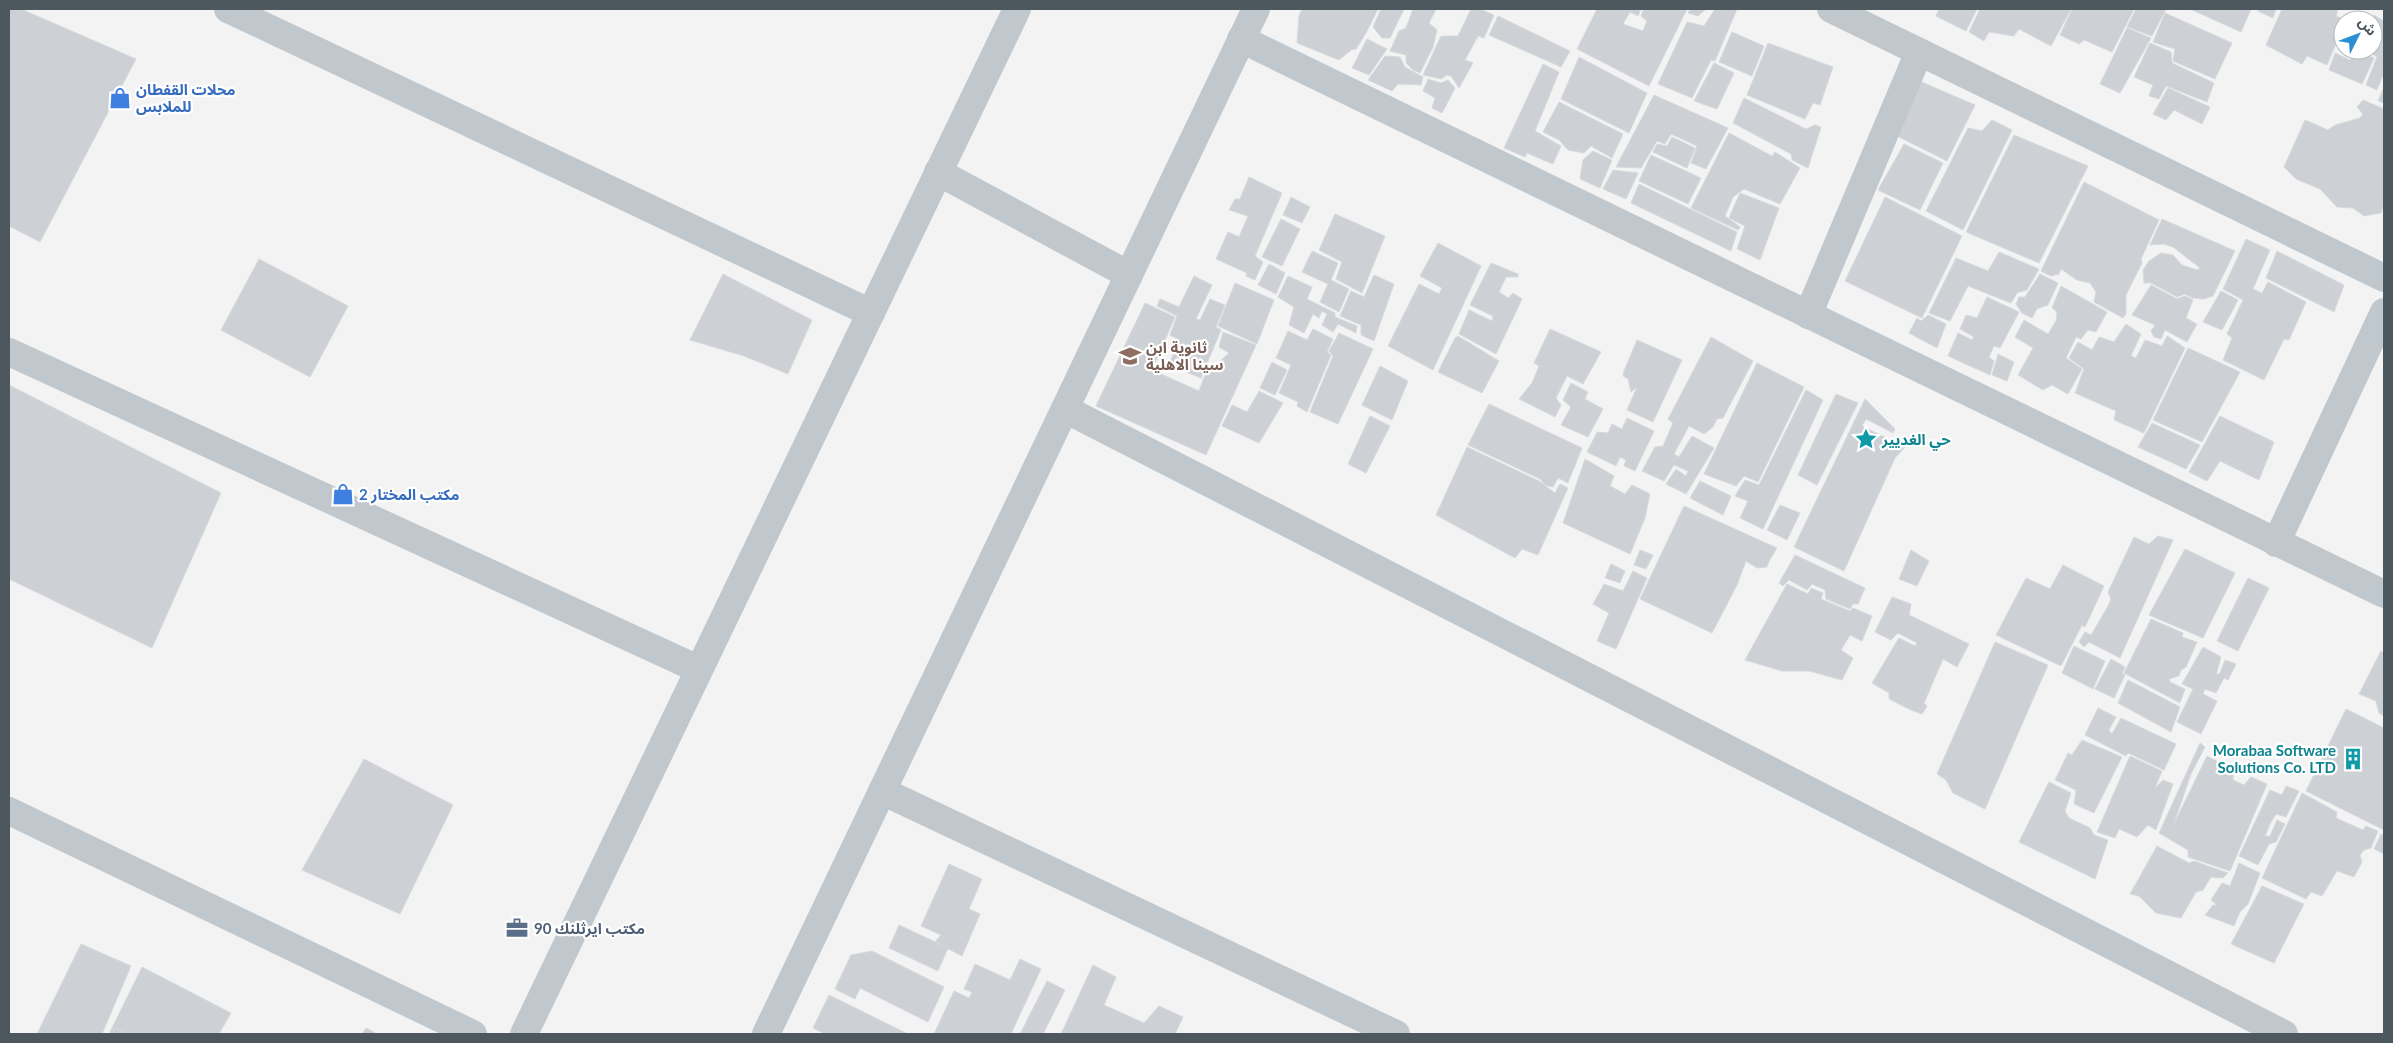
<svg xmlns="http://www.w3.org/2000/svg" width="2393" height="1043" font-family="Lato,'Noto Sans Arabic',sans-serif">
<style>
.building{fill:#cdd0d4;stroke:#d7dadd}
.lines{fill:none;stroke-linecap:round;stroke-linejoin:round}
.minor{stroke:#c0c8cd;stroke-width:28}
.labels{text-anchor:middle;dominant-baseline:central;stroke-width:4.5;stroke-linejoin:round;paint-order:stroke}
.shop-label{font-size:15px;font-weight:bold;fill:#366cbe;stroke:#fff;text-anchor:start}
.education-label{font-size:15px;font-weight:bold;fill:#785e54;stroke:#fff;text-anchor:start}
.culture-label{font-size:15px;font-weight:bold;fill:#0d838f;stroke:#fff;text-anchor:start}
.service-label{font-size:15px;font-weight:bold;fill:#4e5e75;stroke:#fff;text-anchor:start}
</style>
<rect width="100%" height="100%" fill="#f4f3f3"/>
<g class="building">
<polygon points="9,9 21,9 136,59 40,242 9,226"/>
<polygon points="1302,9 1378,9 1366,33 1356,49 1351,50 1339,60 1297,43 1299,16"/>
<polygon points="1381,9 1404,9 1390,38 1382,38 1373,27"/>
<polygon points="1413,9 1436,9 1429,23 1437,30 1433,47 1420,73 1413,70 1406,63 1406,55 1390,51 1399,31 1406,28"/>
<polygon points="1471,9 1480,9 1494,15 1484,38 1478,36 1465,60 1473,63 1459,88 1451,76 1447,75 1441,79 1423,75 1441,36 1458,36"/>
<polygon points="1597,9 1641,9 1638,16 1630,12 1623,24 1643,31 1647,21 1641,16 1644,9 1687,9 1649,86 1577,49"/>
<polygon points="1691,9 1706,9 1698,16 1688,13"/>
<polygon points="1715,9 1737,9 1715,61 1711,60 1692,98 1658,84 1687,22 1704,26"/>
<polygon points="1939,9 1977,9 1966,31 1936,16"/>
<polygon points="1980,9 2071,9 2051,46 2019,29 2014,36 1989,32 1984,41 1969,32"/>
<polygon points="2072,9 2134,9 2112,52 2084,40 2079,44 2060,35"/>
<polygon points="2136,9 2166,9 2152,36 2127,27"/>
<polygon points="2190,9 2251,9 2241,32"/>
<polygon points="2259,9 2276,9 2273,18 2258,11"/>
<polygon points="2282,9 2338,9 2336,16 2346,20 2343,20 2343,27 2327,65 2307,56 2302,64 2266,45"/>
<polygon points="2165,13 2232,43 2215,79 2173,61 2175,49 2153,42"/>
<polygon points="2374,15 2384,21 2384,73 2377,90 2366,85 2377,57 2366,50 2373,50 2373,20 2371,20"/>
<polygon points="1498,16 1570,51 1561,67 1489,35"/>
<polygon points="2127,28 2151,38 2120,93 2100,84"/>
<polygon points="1732,32 1764,46 1752,76 1719,62"/>
<polygon points="1367,39 1387,49 1369,75 1352,68"/>
<polygon points="1768,43 1833,67 1820,105 1813,103 1805,119 1747,95"/>
<polygon points="2150,43 2171,52 2172,63 2214,83 2207,102 2166,86 2159,99 2149,96 2153,85 2134,77"/>
<polygon points="2355,50 2374,58 2362,84 2329,70 2335,53 2350,60"/>
<polygon points="1385,56 1400,57 1405,67 1423,77 1421,85 1398,84 1392,91 1368,80"/>
<polygon points="1579,57 1647,93 1629,133 1561,99"/>
<polygon points="1714,63 1734,73 1717,109 1694,101"/>
<polygon points="1543,64 1559,72 1535,131 1561,146 1553,164 1527,153 1525,157 1504,148"/>
<polygon points="1428,79 1441,83 1448,80 1455,88 1442,113 1432,108 1435,98 1423,91"/>
<polygon points="1917,80 1975,105 1947,161 1891,133"/>
<polygon points="2384,87 2384,103 2378,101"/>
<polygon points="2168,88 2210,107 2202,124 2174,110 2166,120 2153,114"/>
<polygon points="1654,95 1728,128 1706,169 1691,163 1697,146 1671,134 1665,144 1657,141 1641,168 1616,167"/>
<polygon points="1744,98 1806,129 1815,125 1821,127 1808,168 1792,160 1791,154 1733,123"/>
<polygon points="2363,100 2384,109 2384,203 2381,213 2364,216 2353,208 2337,207 2320,189 2296,179 2284,167 2305,120 2328,130 2335,125 2360,118 2363,114 2357,107"/>
<polygon points="1559,102 1623,134 1612,158 1591,146 1584,153 1568,150 1559,140 1543,132"/>
<polygon points="1992,120 2012,130 1963,230 1926,211 1968,128 1982,131"/>
<polygon points="1729,133 1772,156 1775,152 1800,168 1780,204 1744,189 1733,197 1725,216 1740,227 1738,230 1691,208"/>
<polygon points="2014,135 2088,166 2039,263 1966,232"/>
<polygon points="1672,137 1695,148 1687,168 1653,152 1657,144 1667,146"/>
<polygon points="1904,144 1943,163 1920,210 1878,190"/>
<polygon points="1593,151 1612,160 1600,188 1580,179 1583,160"/>
<polygon points="1651,155 1701,178 1688,204 1639,181"/>
<polygon points="1613,170 1638,173 1626,199 1603,189"/>
<polygon points="1249,177 1282,193 1255,256 1263,262 1255,280 1246,276 1247,273 1216,259 1228,232 1239,237 1248,216 1229,210 1235,199 1240,199"/>
<polygon points="2084,182 2159,220 2141,259 2142,263 2126,295 2126,314 2123,318 2094,302 2096,292 2090,283 2077,280 2061,269 2059,274 2051,276 2041,271"/>
<polygon points="1639,184 1737,232 1731,251 1631,203"/>
<polygon points="1740,193 1779,208 1760,260 1737,249 1745,226 1729,218"/>
<polygon points="1291,197 1310,207 1302,223 1283,215"/>
<polygon points="1885,197 1962,236 1922,318 1845,281"/>
<polygon points="1335,214 1385,236 1362,293 1336,279 1342,262 1319,250"/>
<polygon points="1281,219 1300,229 1282,266 1262,257"/>
<polygon points="2162,219 2235,251 2213,296 2204,299 2192,298 2185,294 2177,297 2151,283 2144,283 2143,270 2149,261 2161,253 2173,255 2182,265 2197,270 2200,268 2173,247 2164,244 2150,245"/>
<polygon points="2246,239 2270,250 2253,289 2262,293 2268,282 2306,302 2289,340 2284,339 2264,380 2223,360 2232,338 2227,334 2243,300 2223,289"/>
<polygon points="1438,243 1481,266 1433,370 1388,346 1419,284 1439,294 1442,288 1420,276"/>
<polygon points="1312,251 1338,263 1331,280 1349,289 1339,312 1320,302 1328,284 1302,272"/>
<polygon points="2277,251 2344,285 2334,312 2266,278"/>
<polygon points="1999,252 2039,269 2027,290 2017,293 2011,303 1968,286 1950,321 1929,313 1956,258 1988,271"/>
<polygon points="259,259 348,306 310,377 221,330"/>
<polygon points="1491,263 1518,274 1518,277 1506,277 1499,292 1508,298 1513,293 1522,299 1496,354 1459,334 1469,310 1492,321 1493,316 1470,305"/>
<polygon points="1269,264 1285,273 1276,294 1258,285"/>
<polygon points="723,274 812,320 788,374 744,356 690,340"/>
<polygon points="2040,274 2058,283 2048,305 2037,309 2032,318 2022,313 2016,304 2019,297 2025,297"/>
<polygon points="1374,275 1394,284 1374,341 1361,335 1361,325 1340,316 1351,291 1364,297"/>
<polygon points="1194,276 1212,285 1196,319 1200,320 1210,299 1225,305 1216,327 1221,330 1201,378 1169,365 1179,340 1170,335 1177,316 1157,306 1160,299 1179,307"/>
<polygon points="1288,276 1312,287 1307,299 1335,313 1335,317 1357,326 1356,333 1338,324 1333,332 1322,325 1327,314 1322,311 1319,318 1313,314 1304,333 1289,325 1294,307 1278,297"/>
<polygon points="1235,283 1274,300 1257,344 1218,326"/>
<polygon points="2151,285 2177,299 2185,296 2193,300 2186,318 2197,324 2187,342 2165,330 2161,339 2154,337 2151,331 2155,325 2132,315"/>
<polygon points="2061,286 2107,312 2096,332 2088,330 2081,339 2076,337 2066,358 2082,369 2068,394 2052,385 2043,390 2018,375 2033,348 2015,337 2024,320 2048,334 2056,321 2057,312 2052,308"/>
<polygon points="2221,291 2238,300 2222,330 2203,322"/>
<polygon points="1987,297 2019,312 2000,348 1994,346 1989,357 1994,361 1990,375 1948,356 1958,333 1972,340 1974,337 1960,329 1966,315 1977,318"/>
<polygon points="1145,303 1175,317 1152,370 1199,391 1205,375 1229,353 1219,347 1223,332 1256,345 1206,455 1096,406"/>
<polygon points="1928,315 1946,324 1937,348 1909,333 1917,318 1921,321"/>
<polygon points="2126,324 2141,334 2131,356 2136,358 2145,340 2162,346 2167,336 2185,348 2144,433 2114,420 2116,411 2075,393 2084,369 2069,358 2078,342 2092,350 2099,337 2114,342"/>
<polygon points="1313,329 1333,339 1327,352 1331,355 1307,412 1297,406 1298,402 1279,393 1291,365 1276,358 1288,331 1307,340"/>
<polygon points="1550,329 1601,352 1583,384 1567,376 1556,398 1561,405 1555,417 1519,399 1532,383 1539,366 1534,363"/>
<polygon points="1339,333 1373,349 1338,424 1310,412 1333,356 1329,351"/>
<polygon points="1458,336 1499,361 1482,393 1438,372 1455,338"/>
<polygon points="1711,337 1753,361 1723,418 1717,419 1713,427 1704,434 1689,426 1674,454 1679,457 1692,436 1714,448 1686,494 1666,484 1676,469 1686,476 1688,471 1674,465 1664,481 1642,471 1655,447 1663,446 1673,423 1668,419"/>
<polygon points="1637,340 1682,360 1653,422 1627,410 1637,387 1631,392 1628,379 1623,376 1624,371"/>
<polygon points="2188,348 2240,372 2202,442 2153,420"/>
<polygon points="1998,354 2014,362 2007,381 1992,375"/>
<polygon points="1272,362 1287,370 1275,395 1260,388"/>
<polygon points="1757,363 1804,387 1758,482 1744,476 1736,486 1704,474"/>
<polygon points="1380,366 1408,381 1392,420 1362,405"/>
<polygon points="1571,383 1588,392 1585,399 1603,409 1588,437 1561,425 1571,407 1563,400"/>
<polygon points="9,385 221,493 152,648 9,579"/>
<polygon points="1806,390 1823,400 1763,529 1740,518 1748,501 1735,496 1745,480 1759,485"/>
<polygon points="1259,391 1283,403 1259,443 1222,426 1232,405 1247,412"/>
<polygon points="1836,394 1858,403 1817,485 1798,475"/>
<polygon points="1865,399 1895,429 1893,433 1866,419 1862,426 1905,447 1895,458 1844,571 1794,547"/>
<polygon points="1489,404 1582,448 1568,483 1558,478 1553,487 1545,485 1540,479 1468,445"/>
<polygon points="1370,416 1390,426 1366,473 1348,464"/>
<polygon points="2220,416 2274,442 2259,480 2220,461 2207,481 2189,472"/>
<polygon points="1627,418 1654,431 1635,471 1624,466 1626,460 1620,457 1616,466 1587,452 1597,432 1608,433 1612,424 1622,429"/>
<polygon points="2152,423 2200,445 2186,469 2138,447"/>
<polygon points="1467,447 1539,481 1555,493 1560,484 1568,488 1538,555 1522,549 1515,558 1436,515"/>
<polygon points="1585,459 1614,476 1610,486 1625,494 1632,485 1650,494 1645,518 1630,554 1563,523"/>
<polygon points="1700,481 1731,496 1723,515 1690,498"/>
<polygon points="1780,505 1800,513 1787,540 1767,530"/>
<polygon points="1684,506 1777,548 1769,561 1767,567 1757,568 1746,561 1737,585 1712,633 1640,599"/>
<polygon points="2158,536 2173,540 2120,658 2089,642 2084,647 2079,642 2085,632 2091,635 2108,606 2111,599 2108,592 2134,537 2149,544"/>
<polygon points="2185,549 2235,573 2203,638 2149,615"/>
<polygon points="1640,550 1653,555 1646,569 1634,565"/>
<polygon points="1911,550 1929,561 1917,586 1899,579"/>
<polygon points="1795,555 1865,588 1858,604 1853,604 1850,609 1826,599 1825,590 1812,584 1807,590 1789,580 1783,586 1779,583"/>
<polygon points="1611,564 1625,571 1620,583 1605,578"/>
<polygon points="2063,565 2104,586 2085,627 2082,625 2061,666 1996,635 2026,578 2050,589"/>
<polygon points="1633,571 1647,578 1616,649 1597,641 1609,613 1593,604 1604,584 1623,591"/>
<polygon points="2248,578 2269,588 2238,651 2217,641"/>
<polygon points="1787,584 1808,594 1811,588 1823,593 1821,599 1850,611 1853,608 1872,616 1862,641 1850,635 1841,650 1853,658 1842,680 1809,671 1782,671 1745,660"/>
<polygon points="1892,597 1911,604 1909,615 1969,644 1957,667 1943,659 1924,703 1927,706 1922,714 1911,710 1889,699 1889,693 1872,683 1899,638 1915,646 1917,643 1898,633 1891,640 1875,632"/>
<polygon points="2151,619 2183,633 2182,637 2197,642 2186,667 2181,670 2179,676 2169,679 2170,682 2185,689 2180,703 2124,673"/>
<polygon points="1995,642 2048,665 1985,809 1953,793 1946,780 1937,774"/>
<polygon points="2074,646 2105,661 2093,689 2062,673"/>
<polygon points="2203,647 2221,657 2216,675 2220,673 2225,660 2236,664 2228,680 2224,678 2216,693 2205,689 2203,694 2217,701 2201,734 2177,722 2193,689 2182,684"/>
<polygon points="2381,651 2384,653 2384,716 2379,713 2376,701 2359,694"/>
<polygon points="2111,659 2125,667 2122,673 2125,675 2114,698 2095,689"/>
<polygon points="2128,680 2180,707 2171,732 2118,703"/>
<polygon points="2098,708 2116,717 2109,730 2112,734 2121,718 2176,744 2164,770 2128,753 2126,756 2085,735"/>
<polygon points="2346,709 2384,728 2384,830 2306,791"/>
<polygon points="2082,740 2122,757 2094,813 2074,804 2076,790 2055,780 2068,753 2072,755"/>
<polygon points="2200,743 2205,747 2191,774 2173,826 2207,756 2233,770 2233,780 2244,785 2251,777 2267,784 2230,871 2188,857 2188,850 2159,833"/>
<polygon points="2130,756 2162,771 2155,788 2163,780 2173,784 2156,830 2148,825 2137,837 2119,829 2115,838 2097,832"/>
<polygon points="364,759 453,805 400,914 302,870"/>
<polygon points="2049,782 2071,793 2065,811 2069,818 2090,828 2094,835 2108,840 2095,879 2019,842"/>
<polygon points="2286,786 2299,791 2286,817 2276,814 2270,824 2265,836 2270,836 2277,820 2285,824 2276,842 2269,844 2258,865 2239,856 2270,790 2282,795"/>
<polygon points="2302,793 2337,812 2336,818 2363,830 2366,826 2378,831 2371,848 2364,850 2360,855 2362,862 2354,877 2337,871 2322,896 2311,892 2306,899 2262,878"/>
<polygon points="2381,834 2384,835 2384,854 2374,849"/>
<polygon points="2157,846 2189,863 2194,861 2228,873 2223,878 2211,877 2203,890 2196,892 2181,918 2156,913 2139,896 2130,894"/>
<polygon points="2239,863 2260,873 2248,904 2240,912 2234,926 2205,915 2213,905 2217,905 2211,900 2222,883 2230,886"/>
<polygon points="949,864 982,879 969,909 980,914 962,956 935,942 941,935 921,926"/>
<polygon points="2262,886 2304,904 2274,963 2231,944"/>
<polygon points="899,925 948,948 938,971 889,948"/>
<polygon points="81,944 131,966 102,1034 37,1034"/>
<polygon points="872,951 944,987 928,1022 860,988 855,999 835,989 851,955"/>
<polygon points="1020,959 1041,969 1011,1034 934,1034 954,991 969,998 972,992 964,989 975,964 1010,980"/>
<polygon points="1093,965 1116,977 1104,1005 1144,1023 1159,1006 1183,1017 1175,1034 1061,1034"/>
<polygon points="142,967 231,1013 219,1034 112,1034 110,1032"/>
<polygon points="1047,981 1065,990 1043,1034 1020,1034"/>
<polygon points="829,995 908,1034 825,1034 813,1028"/>
<polygon points="112,1027 128,1034 116,1034"/>
<polygon points="366,1028 377,1034 362,1034"/>
</g>
<g class="lines">
<g class="minor">
<polyline points="228,9 871,313"/>
<polyline points="1831,9 2384,278"/>
<polyline points="1241,39 2384,594"/>
<polyline points="938,172 1129,275"/>
<polyline points="1808,315 1919,52"/>
<polyline points="9,352 698,669"/>
<polyline points="1065,409 2284,1034"/>
<polyline points="2276,543 2384,312"/>
<polyline points="882,791 1396,1034"/>
<polyline points="9,811 473,1034"/>
<polyline points="524,1034 1017,9"/>
<polyline points="766,1034 1256,9"/>
</g>
</g>
<defs>
<g id="shop-bare" transform="scale(1.725)"><path d="M-5-2.5h2.3a2.7 3.5 0 0 1 5.4 0H5L5.5 6h-11ZM-1.5-2.5h3a1.5 2.3 0 0 0-3 0Z" fill="#3f7fe0" stroke="#fff" stroke-width="2.5" paint-order="stroke"/></g>
<g id="school-bare" transform="scale(1.725)"><path d="M0-5L7-2L0 1L-7-2ZM-4 1L0 2.5L4 1V4Q0 6-4 4Z" fill="#8d6e63" stroke="#fff" stroke-width="2.5" paint-order="stroke"/></g>
<g id="sight-bare" transform="scale(1.725)"><path d="M0-6L1.8-2.2L6-1.7L2.9 1.2L3.7 5.4L0 3.3L-3.7 5.4L-2.9 1.2L-6-1.7L-1.8-2.2Z" fill="#0f9aa8" stroke="#fff" stroke-width="2.5" paint-order="stroke"/></g>
<g id="building-bare" transform="scale(1.725)"><path d="M-4-6H4V6H1V3H-1V6H-4ZM-2.5-4.3h1.7v1.8h-1.7ZM.8-4.3h1.7v1.8H.8ZM-2.5-1h1.7V.8h-1.7ZM.8-1h1.7V.8H.8Z" fill="#0f9aa8" stroke="#fff" stroke-width="2.5" paint-order="stroke"/></g>
<g id="office-bare" transform="scale(1.725)"><path d="M-6-3h4V-5.5h4V-3h4V5H-6ZM-1-4.5V-3h2v-1.5ZM-6 0V1H6V0Z" fill="#5c6f8a" stroke="#fff" stroke-width="2.5" paint-order="stroke"/></g>
</defs>
<g fill-rule="evenodd">
<use href="#shop-bare" x="120" y="98"/>
<use href="#school-bare" x="1130" y="356"/>
<use href="#sight-bare" x="1866" y="439"/>
<use href="#shop-bare" x="343" y="494"/>
<use href="#building-bare" x="2353" y="759"/>
<use href="#office-bare" x="517" y="928"/>
</g>
<g class="labels">
<g class="shop-label">
<text x="136" y="89">محلات القفطان<tspan x="136" dy="17">للملابس</tspan></text>
<text x="359" y="494">مكتب المختار 2</text>
</g>
<g class="education-label">
<text x="1146" y="347">ثانوية ابن<tspan x="1146" dy="17">سينا الاهلية</tspan></text>
</g>
<g class="culture-label">
<text x="1882" y="439">حي الغديير</text>
<text x="2336" y="750" text-anchor="end">Morabaa Software<tspan x="2336" dy="17">Solutions Co. LTD</tspan></text>
</g>
<g class="service-label">
<text x="534" y="928">مكتب ايرثلنك 90</text>
</g>
</g>
<rect width="2393" height="1043" fill="none" stroke="#4c585e" stroke-width="20"/>
<g transform="translate(2358 35) rotate(48)"><circle r="24" fill="#ffffff" stroke="#b7bcbf"/>
<path d="M0-4L9 19L0 12L-9 19Z" fill="#2c8fd5"/>
<text y="-8" font-size="14" font-weight="bold" text-anchor="middle" fill="#4c585e">ش</text>
</g>
</svg>
